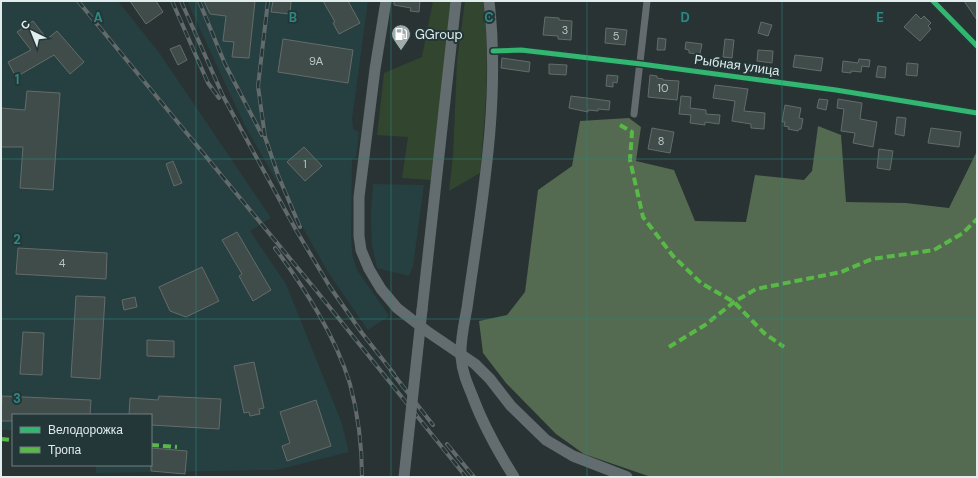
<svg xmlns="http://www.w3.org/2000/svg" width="978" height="478" font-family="'DM Sans',sans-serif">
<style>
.built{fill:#264042}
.green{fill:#32452f}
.forest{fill:#546a51}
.building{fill:#404c4a;stroke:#636c6a}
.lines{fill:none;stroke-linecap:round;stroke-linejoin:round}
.street{stroke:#646b6e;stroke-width:7}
.primary{stroke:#636c6e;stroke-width:11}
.rail-casing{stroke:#636a6b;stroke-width:4}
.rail{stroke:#243738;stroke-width:2.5;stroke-dasharray:8;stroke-linecap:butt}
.primary-bridge{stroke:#636c6e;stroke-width:11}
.quiet{stroke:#58b947;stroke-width:4;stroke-dasharray:8 4;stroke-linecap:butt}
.cycleway-casing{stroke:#243738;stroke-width:8}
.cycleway{stroke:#33b770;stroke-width:5}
.grid{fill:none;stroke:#2e8881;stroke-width:1;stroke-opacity:0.55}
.labels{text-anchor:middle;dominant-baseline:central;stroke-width:4;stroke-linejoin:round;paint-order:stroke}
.number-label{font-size:11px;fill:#b9c4c4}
.poi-label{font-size:13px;fill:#e1eced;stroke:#243738;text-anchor:start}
.street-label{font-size:13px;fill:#e1eced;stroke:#243738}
.grid-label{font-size:13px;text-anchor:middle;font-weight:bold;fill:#2e8881;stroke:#243738;stroke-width:4;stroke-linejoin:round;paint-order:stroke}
</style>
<rect width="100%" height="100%" fill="#293333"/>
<g class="built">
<polygon points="1,1 118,1 160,54 271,218 250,231 286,284 341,421 349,452 276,470 96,473 96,465 151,465 151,415 13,415 13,430 1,430"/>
<polygon points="187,1 368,1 352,119 353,129 359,132 356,157 352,159 351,235 352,254 357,270 389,316 368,330 328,272 244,124"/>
<polygon points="373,184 424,185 413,266 409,276 377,268 372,245 371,214"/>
</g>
<g class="green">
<polygon points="433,1 455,1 431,180 402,178 408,137 377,135 384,73 422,57"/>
<path d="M465,1h18c8,57 2,115 -3,172l-31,18 4,-34 4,-96z"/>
</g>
<polygon class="forest" points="629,118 641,127 636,161 674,170 695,221 746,222 755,175 804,180 812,171 818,126 841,135 846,202 906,203 949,208 977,151 977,477 651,477 584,454 556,434 506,383 483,353 479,321 507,315 525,292 538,190 572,166 580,121"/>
<g class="building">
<polygon points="130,1 156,1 163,12 146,24"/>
<polygon points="204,1 255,1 249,58 232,57 234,42 223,41 226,16 210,14"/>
<polygon points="273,1 291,1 290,14 271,12"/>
<polygon points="323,1 348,1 360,23 339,34 333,23 335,22"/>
<polygon points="394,1 420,1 419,12 410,11 411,8 394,5"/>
<polygon points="964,1 977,1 977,20"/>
<polygon points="916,14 921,19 924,16 931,23 928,26 931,29 920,41 904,27"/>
<polygon points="545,17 559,18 559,20 572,21 571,40 558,39 558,36 543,35"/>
<polygon points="33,21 47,39 57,31 84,62 70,74 54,55 16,77 8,62 31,50 17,32"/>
<polygon points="761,22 772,25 768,36 758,33"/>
<polygon points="606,28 627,30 625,45 605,43"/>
<polygon points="658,38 666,39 665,50 657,50"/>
<polygon points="283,39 353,50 348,83 278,72"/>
<polygon points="725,39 734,40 732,58 723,57"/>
<polygon points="686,42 702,44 700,54 689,53 689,50 685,49"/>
<polygon points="180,45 187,60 178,65 170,49"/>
<polygon points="758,50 773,51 772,63 757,61"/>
<polygon points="795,55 823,58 821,71 793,67"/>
<polygon points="502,58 530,62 529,72 501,68"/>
<polygon points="859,59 870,60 869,67 862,66 861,72 851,71 851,73 842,72 843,61 858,63"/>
<polygon points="907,63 918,64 917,76 906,75"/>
<polygon points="549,64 567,65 566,75 549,74"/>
<polygon points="878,66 886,67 885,78 876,77"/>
<polygon points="607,75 618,76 617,83 613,82 613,87 606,86"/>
<polygon points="650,75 657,76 657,78 663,79 663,80 679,81 677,100 648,97"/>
<polygon points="715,85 748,89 744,111 765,113 764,129 751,128 751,124 732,121 735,101 713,98"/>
<polygon points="27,91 60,93 53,190 20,188 23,147 1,147 1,108 25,110"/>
<polygon points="571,96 610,101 609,110 598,109 598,111 588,110 588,112 569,108"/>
<polygon points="681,96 691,97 690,108 706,110 706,114 720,115 719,124 705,122 705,125 690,123 691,115 679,114"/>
<polygon points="819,99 828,100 826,110 817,108"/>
<polygon points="838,99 862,103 860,119 877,122 873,147 853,143 855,133 841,131 844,109 837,108"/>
<polygon points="785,105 801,108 799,118 803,119 801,129 799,129 798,131 788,129 789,127 784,126 785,122 782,122"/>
<polygon points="897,117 906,118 904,136 895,134"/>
<polygon points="652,128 674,132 670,153 648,149"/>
<polygon points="931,128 961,132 959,147 928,143"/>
<polygon points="304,147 322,166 305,181 287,162"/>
<polygon points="879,149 893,151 890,170 877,168"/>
<polygon points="173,161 182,183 174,186 166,164"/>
<polygon points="237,232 271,290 253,301 239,276 242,274 222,240"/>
<polygon points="18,248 107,253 106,279 16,274"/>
<polygon points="202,267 219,301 186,317 170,311 159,287"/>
<polygon points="76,296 105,297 100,379 71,377"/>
<polygon points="135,297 137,307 124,310 122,300"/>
<polygon points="23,332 44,333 42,375 20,374"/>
<polygon points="147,340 174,341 174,357 147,356"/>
<polygon points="254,362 264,408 259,409 260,414 250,416 249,412 244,413 234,366"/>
<polygon points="2,396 91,400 90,415 13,415 13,421 1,421"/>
<polygon points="159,396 221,399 219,429 151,425 151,415 129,415 130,398 158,400"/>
<polygon points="316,400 331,446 287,461 282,446 290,443 280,412"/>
<polygon points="151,448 187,451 185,474 151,471"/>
</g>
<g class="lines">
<g class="street">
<polyline points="933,1 977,46"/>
<polyline points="493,51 521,50 641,64 836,90 977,113"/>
<polyline points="634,114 647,1"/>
</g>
<g class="primary">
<polyline points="386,1 375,69 359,197 359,236 361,250 369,269 381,289 397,308 428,332 475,364 490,379 511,406 546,440 573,456 627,477"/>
<path d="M489,1c12,102 -8,206 -22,307 -3,16 -7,33 -6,49 1,14 6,26 11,38 11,30 25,55 42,82"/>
<polyline points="422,310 456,1"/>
</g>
<g class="rail-casing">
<g id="rail">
<polyline points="78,1 315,289 466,477"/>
<polyline points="172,1 208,83 219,98"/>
<polyline points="181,1 223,96 296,230 330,287 362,333 394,374"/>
<polyline points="199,1 225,64 262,135"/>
<polyline points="268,1 258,86 265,137 278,175 300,227"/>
<path d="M275,248c30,41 60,87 75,136 8,30 12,61 12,93"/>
<polyline points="391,371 433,425"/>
<polyline points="447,444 474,477"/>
</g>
</g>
<use href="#rail" class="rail"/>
<polyline class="primary-bridge" points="404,477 422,310"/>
<g class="quiet">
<polyline points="620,125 632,132 630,160 643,217 673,256 701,283 734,302 764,333 784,347"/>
<polyline points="669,347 705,325 734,302 756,289 841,272 872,259 934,250 963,233 977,219"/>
<polyline points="1,439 13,440"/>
<polyline points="151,445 177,447"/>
</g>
<g class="cycleway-casing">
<g id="cycleway">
<polyline points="933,1 977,46"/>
<polyline points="493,51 521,50 641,64 836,90 977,113"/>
</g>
</g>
<use href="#cycleway" class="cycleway"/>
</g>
<path class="grid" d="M196,1v476M391,1v476M587,1v476M782,1v476M1,159h976M1,319h976"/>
<defs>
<g id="fuel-pin" transform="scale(1)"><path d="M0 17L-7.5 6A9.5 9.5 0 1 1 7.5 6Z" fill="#a1abac" stroke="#243738"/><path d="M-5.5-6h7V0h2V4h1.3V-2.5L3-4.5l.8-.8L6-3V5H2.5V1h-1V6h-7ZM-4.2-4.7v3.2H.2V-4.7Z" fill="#fff"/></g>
</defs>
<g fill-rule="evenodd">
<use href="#fuel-pin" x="401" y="34"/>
</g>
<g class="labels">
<g class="number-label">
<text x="565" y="30">3</text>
<text x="616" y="36">5</text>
<text x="316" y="61">9А</text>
<text x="663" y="88">10</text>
<text x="661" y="141">8</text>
<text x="305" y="164">1</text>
<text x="62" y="263">4</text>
</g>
<g class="poi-label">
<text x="415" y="34">GGroup</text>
</g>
<g class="street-label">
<text transform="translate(737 65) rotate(8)">Рыбная улица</text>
</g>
</g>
<g class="grid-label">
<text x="98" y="22">A</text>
<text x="293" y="22">B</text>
<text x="489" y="22">C</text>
<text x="685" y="22">D</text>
<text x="880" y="22">E</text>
<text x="17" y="84">1</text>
<text x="17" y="244">2</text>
<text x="17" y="403">3</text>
</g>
<rect width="978" height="478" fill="none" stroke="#e1eced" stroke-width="4"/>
<rect x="12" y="414" width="140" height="52" fill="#243738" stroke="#707f80"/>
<rect x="20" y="427" width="20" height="6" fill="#33b770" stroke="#707f80"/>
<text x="48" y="434" font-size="12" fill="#e1eced">Велодорожка</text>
<rect x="20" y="447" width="20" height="6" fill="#58b947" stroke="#707f80"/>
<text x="48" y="454" font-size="12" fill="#e1eced">Тропа</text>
<g transform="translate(32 32) rotate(317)" stroke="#243738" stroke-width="3" paint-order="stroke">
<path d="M0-3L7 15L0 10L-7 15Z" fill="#e1eced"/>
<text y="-6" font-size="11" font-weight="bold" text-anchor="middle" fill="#e1eced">С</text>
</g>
</svg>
